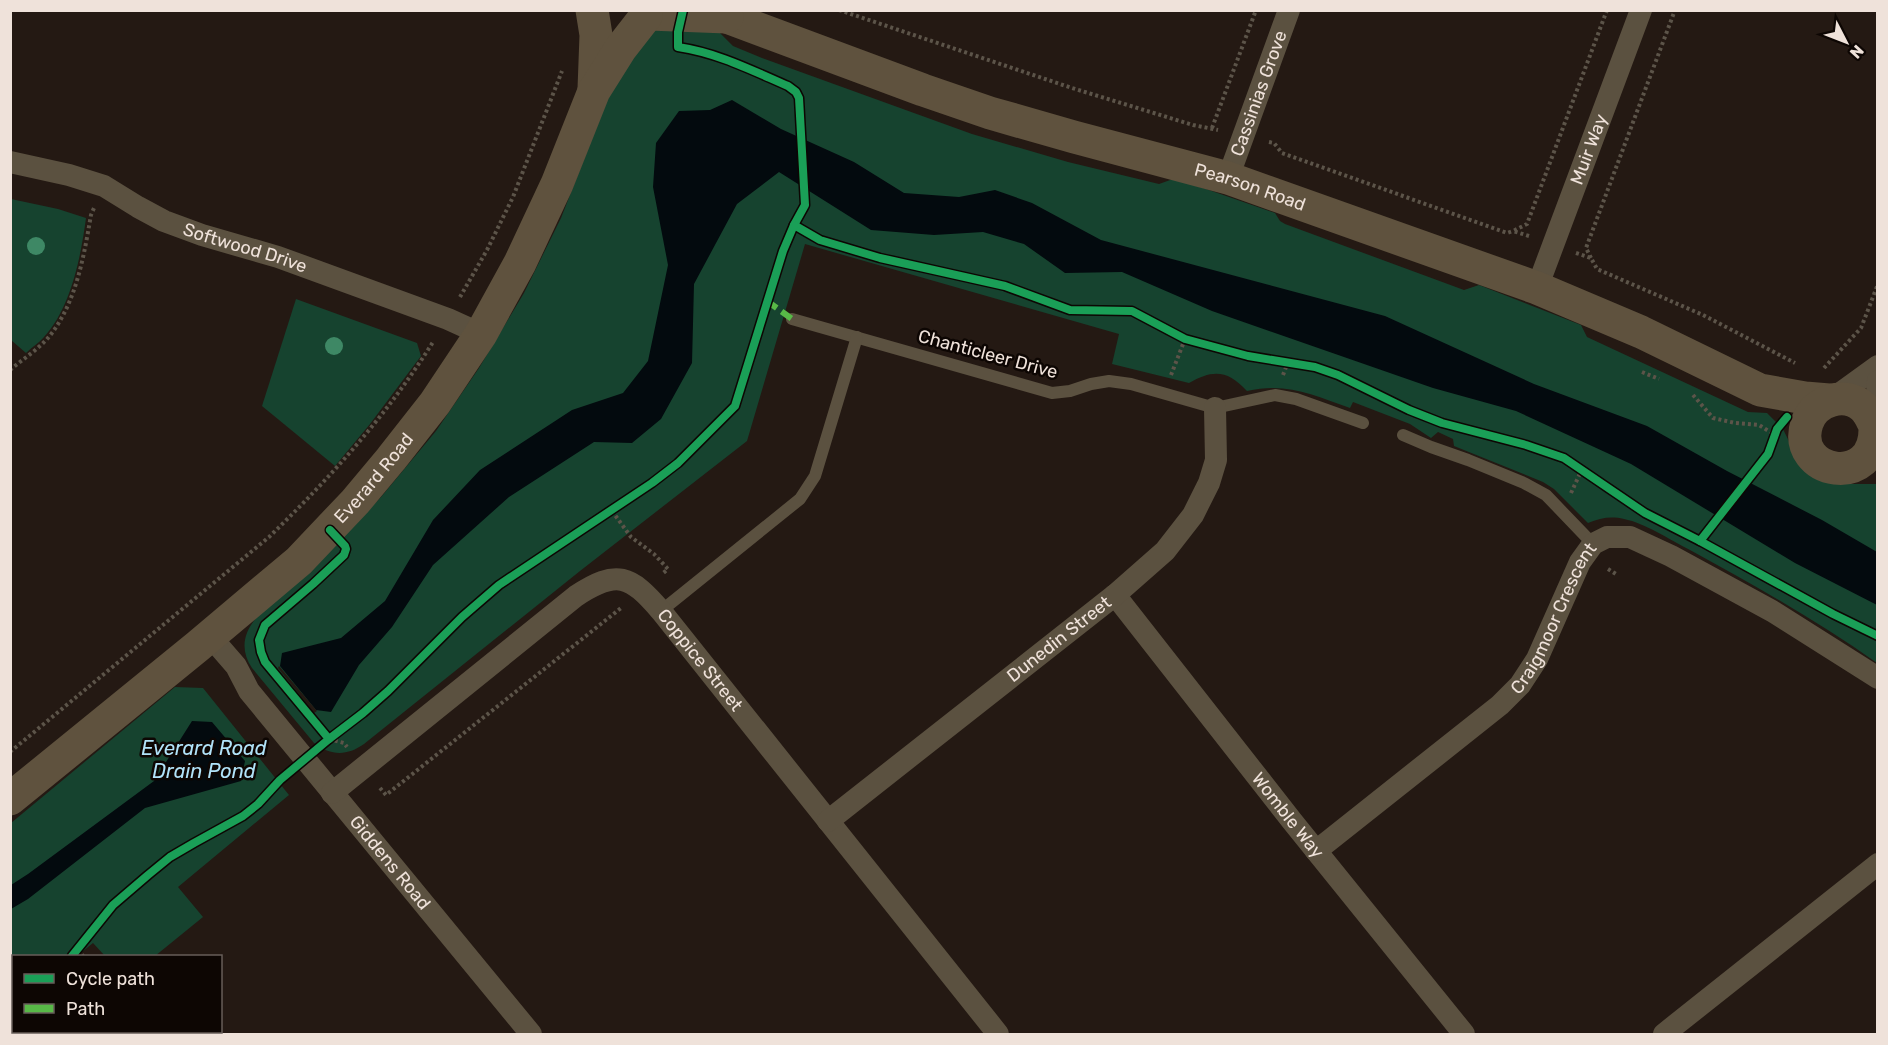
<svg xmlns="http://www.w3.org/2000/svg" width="1888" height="1045" font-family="Rubik,sans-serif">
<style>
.green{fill:#16432f}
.water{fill:#030a0e}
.pier{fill:#241913}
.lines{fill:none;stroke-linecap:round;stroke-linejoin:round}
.path{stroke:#5c5449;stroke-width:4;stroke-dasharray:3 3;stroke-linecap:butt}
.lane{stroke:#5b5140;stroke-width:12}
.street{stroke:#5b5140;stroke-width:22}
.secondary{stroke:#5f523e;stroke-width:33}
.quiet{stroke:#58b947;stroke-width:6;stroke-dasharray:12 6;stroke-linecap:butt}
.cycleway-casing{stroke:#0d0603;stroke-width:11}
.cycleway{stroke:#1a9f57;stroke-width:8}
.tree{fill:#3e8865}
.labels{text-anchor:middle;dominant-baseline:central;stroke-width:5;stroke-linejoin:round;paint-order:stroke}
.street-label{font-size:18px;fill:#efe2da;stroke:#0d0603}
.water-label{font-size:20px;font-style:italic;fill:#b1e3f9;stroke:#0d0603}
</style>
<rect width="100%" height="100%" fill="#241913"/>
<g class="green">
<path d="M649,30l70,2 14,14 29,12 210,76 96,28 91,22 14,-5 33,10 69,24 5,8 5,3 179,66 15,-5 102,40 6,12 161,75 19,1 16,16 15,31 41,24h38v179c-59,-42 -123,-78 -187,-113 -20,-10 -45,-27 -66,-31 -13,-3 -24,-1 -36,4l-34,-34 -11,-7 -89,-36 -1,-7 -15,-7 -7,6 -21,-14 -57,-22 -3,6c-37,-13 -63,-26 -103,-17 -19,-21 -34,-22 -58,-8l-77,-19 7,-30 -314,-90 -58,197 -167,130 -216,173c-17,12 -33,12 -50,-1l-62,-75c-12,-18 -9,-35 5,-51l87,-81 37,-39 55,-66 43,-63 45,-75 37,-75 52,-133z"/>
<path d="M11,199l47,10 28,9c-5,38 -15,90 -42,119 -5,6 -12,10 -18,16l-15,-13z"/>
<polygon points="296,299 417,343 421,356 370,424 335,466 262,406"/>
<polygon points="175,687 203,688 289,795 178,887 203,917 155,956 105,956 93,943 77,956 14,956 13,1010 11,1012 11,823"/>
</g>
<g class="water">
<polygon points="732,100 781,129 854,162 904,193 959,197 995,190 1032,203 1101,240 1385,316 1534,384 1647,426 1727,471 1822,520 1877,552 1877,605 1795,563 1631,464 1516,411 1433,388 1212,311 1122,272 1065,273 1024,244 983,232 934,235 871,230 779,172 737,204 694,284 692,363 661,419 632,443 594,442 509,497 433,565 392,627 359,665 331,712 316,710 280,666 282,653 341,638 385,601 433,520 480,470 572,410 623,393 648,361 668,265 653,187 656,143 679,111 710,110"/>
<polygon points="192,721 212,722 245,761 241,781 145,808 28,899 11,909 11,885 28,874 154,781"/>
</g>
<polygon class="pier" points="279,666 317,711 314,713 278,668"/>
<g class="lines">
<g class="path">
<polyline points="839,10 1072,88 1193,125 1218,130"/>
<polyline points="1212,128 1256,10"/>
<polyline points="1269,142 1274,143 1282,153 1507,233 1513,231"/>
<polyline points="1529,236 1513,231 1527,224 1607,10"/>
<polyline points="1576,253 1591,258 1597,269 1703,315 1795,363"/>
<polyline points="1591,258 1586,248 1675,10"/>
<polyline points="460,297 487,250 513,197 562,71"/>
<polyline points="1824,368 1861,328 1878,284"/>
<path d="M10,370c14,-12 31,-22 42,-37 25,-34 32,-78 39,-118l3,-7"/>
<polyline points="1642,372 1659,379"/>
<polyline points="1171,375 1185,339"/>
<polyline points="1283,375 1288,362"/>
<polyline points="1693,395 1713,418 1735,423 1759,425 1775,435"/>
<polyline points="1571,493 1582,469"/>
<polyline points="612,511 631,537 654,554 668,569 662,574"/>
<polyline points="1608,569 1616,574"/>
<polyline points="329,739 344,743 347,747"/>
<path d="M10,752l259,-215c61,-59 119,-123 164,-195"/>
<polyline points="380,788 386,795 621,608"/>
<polyline points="78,950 83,956"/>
</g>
<g class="lane">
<polyline points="792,319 1052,393 1070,391 1091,384 1109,381 1131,384 1215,408 1275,395 1296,399 1363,423"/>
<polyline points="1403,435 1431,447 1468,460 1524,483 1546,495 1593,544"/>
<polyline points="661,611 800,499 815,476 857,337"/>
</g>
<g class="street">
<path id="s1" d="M10,162l59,13 35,11 34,21 26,14 38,14 76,22 170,62 33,15"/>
<path id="s2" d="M1228,178l61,-168"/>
<path id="s3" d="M1537,288l104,-278"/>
<polyline points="1831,400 1878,366"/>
<polyline points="1874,424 1878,381"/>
<path id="s4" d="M1115,595l177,226 172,213"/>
<path id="s5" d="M210,636l26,30 13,25 282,343"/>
<path id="s6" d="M332,793l244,-197c41,-27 54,-21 85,15l337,423"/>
<path id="s7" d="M828,821l287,-226 50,-44 28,-36 16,-32 7,-23 -1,-52"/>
<path id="s8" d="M1316,851l184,-146 20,-20 17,-26 43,-97 13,-18 14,-7h23l41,19 101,55 106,67"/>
<polyline points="104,1032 107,1034"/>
<polyline points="17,1034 21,1032"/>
<polyline points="1664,1034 1878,864"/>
</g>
<g class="secondary">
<polyline points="592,10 596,35 594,89"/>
<path id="s9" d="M719,10l8,7 196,73 67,23 84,24 154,41 309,110 104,44 119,58 45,8 24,2"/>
<polyline points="649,14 727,17"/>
<path d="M1875,427c2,63 -85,48 -68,-4 8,-23 38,-32 56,-16 8,7 9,16 15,23"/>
<path id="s10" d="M10,799l188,-153 101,-85 56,-59 36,-43 44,-56 46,-69 39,-71 37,-79 37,-93 27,-43 25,-32"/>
</g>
<polyline class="quiet" points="767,301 792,319"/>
<g class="cycleway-casing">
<g id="cycleway">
<path d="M683,10l-5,22v15c40,6 73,23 110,39l8,6 3,6 6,107 -11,20 26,15 60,18 125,28 65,24 62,1 53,28 63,17 67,11 23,8 71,35 33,13 84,22 38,13 81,55 55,28 68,-87 9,-25 10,-12"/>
<polyline points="1700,541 1833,614 1878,636"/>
<polyline points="329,739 363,713 388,691 462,617 499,585 652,483 678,463 735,406 783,251 794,225"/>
<polyline points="72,956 113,905 148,875 170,857 194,843 243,816 258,804 280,780 329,739 265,662 261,652 259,640 265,625 313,584 344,555 346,549 345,546 330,530"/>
</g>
</g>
<use href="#cycleway" class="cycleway"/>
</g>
<g class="tree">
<circle cx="36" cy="246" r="9"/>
<circle cx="334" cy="346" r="9"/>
</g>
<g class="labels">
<g class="street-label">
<text stroke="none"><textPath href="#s2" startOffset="90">Cassinias Grove</textPath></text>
<text stroke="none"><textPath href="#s3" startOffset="148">Muir Way</textPath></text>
<text stroke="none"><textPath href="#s9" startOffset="561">Pearson Road</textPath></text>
<text stroke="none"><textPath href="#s1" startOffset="252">Softwood Drive</textPath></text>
<text transform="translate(988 354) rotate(15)">Chanticleer Drive</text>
<text stroke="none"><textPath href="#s10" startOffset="486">Everard Road</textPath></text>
<text stroke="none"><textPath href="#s8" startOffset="338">Craigmoor Crescent</textPath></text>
<text stroke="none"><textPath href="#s7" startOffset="294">Dunedin Street</textPath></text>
<text stroke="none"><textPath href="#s6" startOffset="477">Coppice Street</textPath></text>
<text stroke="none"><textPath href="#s4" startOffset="280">Womble Way</textPath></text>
<text stroke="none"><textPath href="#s5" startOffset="290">Giddens Road</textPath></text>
</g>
<g class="water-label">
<text x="204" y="748">Everard Road<tspan x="204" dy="23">Drain Pond</tspan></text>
</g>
</g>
<rect width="1888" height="1045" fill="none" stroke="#efe2da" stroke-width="24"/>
<rect x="12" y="955" width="210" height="78" fill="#0d0603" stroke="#675e59" stroke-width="1.5"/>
<rect x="24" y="974" width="30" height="9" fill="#1a9f57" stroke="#675e59" stroke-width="1.5"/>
<text x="66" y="985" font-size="18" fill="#efe2da">Cycle path</text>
<rect x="24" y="1004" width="30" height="9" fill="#58b947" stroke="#675e59" stroke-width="1.5"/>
<text x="66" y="1015" font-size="18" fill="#efe2da">Path</text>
<g transform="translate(1846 42) rotate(132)" stroke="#0d0603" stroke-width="4.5" paint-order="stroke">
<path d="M0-4.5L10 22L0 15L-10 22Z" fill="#efe2da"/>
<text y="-9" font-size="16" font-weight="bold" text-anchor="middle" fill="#efe2da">N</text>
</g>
</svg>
